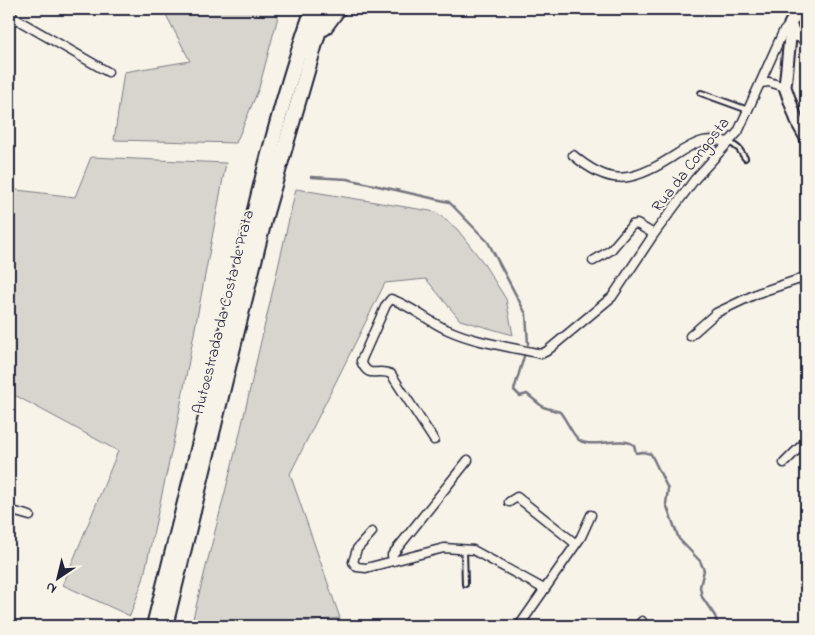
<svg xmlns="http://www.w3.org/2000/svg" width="815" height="635" font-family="'Indie Flower',sans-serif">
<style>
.green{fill:#d8d5cf;stroke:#7d7c85}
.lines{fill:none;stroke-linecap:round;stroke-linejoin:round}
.stream{stroke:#76747f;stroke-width:2.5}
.lane-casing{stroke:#22223b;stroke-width:8}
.street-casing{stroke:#22223b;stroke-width:11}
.secondary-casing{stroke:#22223b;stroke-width:15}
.highway-casing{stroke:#22223b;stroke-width:18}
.lane{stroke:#f7f3e8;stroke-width:4}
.street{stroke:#f7f3e8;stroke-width:8}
.secondary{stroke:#f7f3e8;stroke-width:11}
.highway{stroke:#f7f3e8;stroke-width:14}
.labels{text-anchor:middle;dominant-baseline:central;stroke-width:4;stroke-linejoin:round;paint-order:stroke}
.street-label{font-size:16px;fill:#22223b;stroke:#f7f3e8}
</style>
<rect width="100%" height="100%" fill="#f7f3e8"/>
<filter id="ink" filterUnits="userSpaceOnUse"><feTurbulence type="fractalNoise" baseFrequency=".02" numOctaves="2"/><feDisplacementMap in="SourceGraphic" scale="10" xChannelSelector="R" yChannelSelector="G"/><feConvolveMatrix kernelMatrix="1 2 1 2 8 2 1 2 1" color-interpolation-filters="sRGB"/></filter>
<g filter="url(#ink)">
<g class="green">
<polygon points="163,9 280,9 259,88 236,143 114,140 124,72 190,61"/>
<polygon points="806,18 806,32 798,31 796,22"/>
<polygon points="91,157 226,163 175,435 143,580 130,616 63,585 118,451 9,392 9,189 75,197"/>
<polygon points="296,189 436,212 457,229 482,261 506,299 513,335 460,320 426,279 385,283 290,474 340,618 273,626 191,626 239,437"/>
</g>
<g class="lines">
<g class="stream">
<polyline points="311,177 347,179 449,202 488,242 526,314 528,344"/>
<path d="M525,353l-11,37 6,6 7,-2 16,13 17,5c7,9 10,18 17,26 10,13 43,-3 57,7l2,8 7,-1 8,2 17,35 -2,15 13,35 21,22 4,9 -4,17 2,10 13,19 3,10"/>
</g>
<g class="lane-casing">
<g id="lane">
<polyline points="701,93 748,110"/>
<polyline points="730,142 739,149 745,158"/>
<polyline points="464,550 465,584"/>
</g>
</g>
<g class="street-casing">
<g id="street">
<polyline points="9,15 108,72"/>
<polyline points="761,83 769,82 785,87"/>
<path d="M573,155c36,31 58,28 96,4 11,-7 22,-15 34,-18 8,-2 19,0 27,1"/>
<polyline points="593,261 611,250 632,225 637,224 654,234"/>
<polyline points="690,336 716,313 758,293 806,277"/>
<path d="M434,440l-43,-66c-14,-7 -22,7 -30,-13l25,-56 5,-6c19,6 38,23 57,31 29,13 63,17 93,24l6,-3 65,-54 42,-63 41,-55 43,-47 45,-100 7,-8"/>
<polyline points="784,463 804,443 806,435"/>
<polyline points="509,502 517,497 576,544"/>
<polyline points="9,510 30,516"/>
<polyline points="372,532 357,549 353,562 357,567 366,568 444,548 473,550 544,589"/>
<polyline points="393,561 392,555 468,460"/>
<polyline points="519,626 581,537 591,515"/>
<polyline points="638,626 642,621"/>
</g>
</g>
<g class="secondary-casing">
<g id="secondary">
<polyline points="806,13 796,14 790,24 795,35 806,37"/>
<polyline points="791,28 785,87 798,124 806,138"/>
</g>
</g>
<g class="highway-casing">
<g id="highway">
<polyline points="324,28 338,9"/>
<path d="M154,626c24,-96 49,-193 71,-289 26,-111 50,-221 88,-328"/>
<polyline points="165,626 265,216 325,9"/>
</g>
</g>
<use href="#lane" class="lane"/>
<use href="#street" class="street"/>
<use href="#secondary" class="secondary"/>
<use href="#highway" class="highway"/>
</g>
</g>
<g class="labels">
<g class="street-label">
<text transform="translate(691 165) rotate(-52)">Rua da Congosta</text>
<text transform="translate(224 312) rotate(-76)">Autoestrada da Costa de Prata</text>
</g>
</g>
<rect width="815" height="635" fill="none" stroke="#f7f3e8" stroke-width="30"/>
<rect x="15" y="15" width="785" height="605" fill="none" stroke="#22223b" stroke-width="2" filter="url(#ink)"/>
<g transform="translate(58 578) rotate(215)" stroke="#f7f3e8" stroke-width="4" paint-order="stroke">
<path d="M0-4L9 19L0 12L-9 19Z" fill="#22223b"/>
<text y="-8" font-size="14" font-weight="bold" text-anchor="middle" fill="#22223b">N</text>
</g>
</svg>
